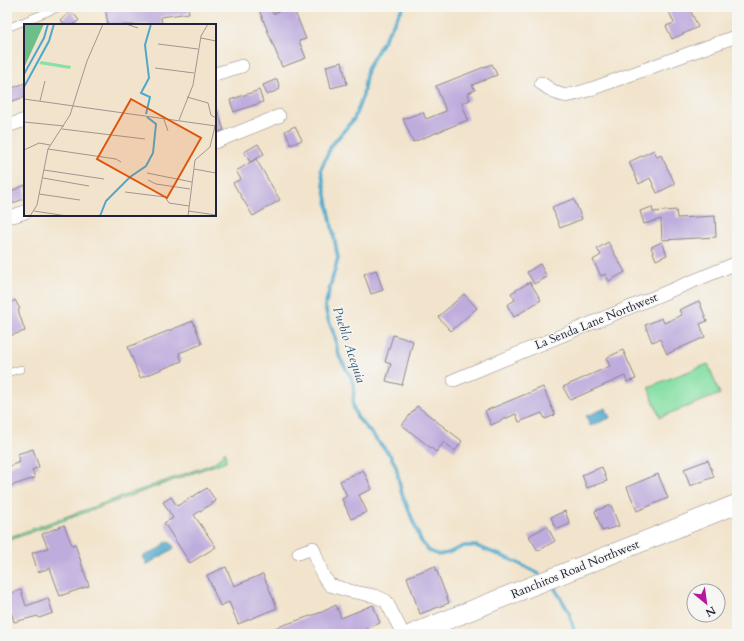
<svg xmlns="http://www.w3.org/2000/svg" width="744" height="641" font-family="Cardo,serif">
<style>
.green{fill:#87e0a5;stroke:#548170}
.water{fill:#4da8cb;stroke:#386583}
.lines{fill:none;stroke-linecap:round;stroke-linejoin:round}
.stream{stroke:#4da8cb;stroke-width:3.5}
.building{fill:#beacdd}
.lane-casing{stroke:#8a8384;stroke-width:8}
.street-casing{stroke:#8a8384;stroke-width:14}
.secondary-casing{stroke:#8a8384;stroke-width:20}
.lane{stroke:#fff;stroke-width:7}
.street{stroke:#fff;stroke-width:13}
.secondary{stroke:#fff;stroke-width:19}
.labels{text-anchor:middle;dominant-baseline:central;stroke-width:3;stroke-linejoin:round;paint-order:stroke}
.street-label{font-size:12px;fill:#22223b;stroke:#f6f6f2}
.water-label{font-size:13px;font-style:italic;fill:#335875;stroke:#f6f6f2}
.inset-river{fill:none;stroke:#4da8cb;stroke-width:2}
.inset-road{fill:none;stroke:#9f9692;stroke-width:1}
.view{fill:#de560e;fill-opacity:0.15;stroke:#de560e;stroke-width:2}
.inset-edge{fill:none;stroke:#22223b;stroke-width:2}
</style>
<rect width="100%" height="100%" fill="#f6f6f2"/>
<filter id="ink" filterUnits="userSpaceOnUse"><feTurbulence type="fractalNoise" baseFrequency=".025" numOctaves="2"/><feDisplacementMap in="SourceGraphic" scale="8" xChannelSelector="R" yChannelSelector="G"/><feConvolveMatrix kernelMatrix="1 2 1 2 8 2 1 2 1" color-interpolation-filters="sRGB"/></filter>
<filter id="wash" filterUnits="userSpaceOnUse"><feTurbulence type="fractalNoise" baseFrequency=".012" numOctaves="4" result="noise"/><feDisplacementMap in="SourceGraphic" scale="16" xChannelSelector="R" yChannelSelector="G"/><feGaussianBlur stdDeviation="0.9" result="paint"/><feColorMatrix in="noise" values="0 0 0 0 0 0 0 0 0 0 0 0 0 0 0 0 0 1.4 0 .05"/><feComposite in="paint" operator="in"/></filter>
<g filter="url(#wash)">
<rect width="100%" height="100%" fill="#f2e4cc"/>
<g class="green">
<polygon points="708,364 720,394 660,417 648,387"/>
<polygon points="225,451 226,461 7,541 7,538 212,464 220,458"/>
</g>
<g class="water">
<polygon points="606,408 610,418 590,426 586,416"/>
<polygon points="167,541 170,542 174,547 173,549 146,565 146,561 142,557 161,548"/>
</g>
<g class="lines">
<g class="stream">
<polyline points="403,7 367,69 363,95 354,119 331,146 321,169 338,258 325,306 328,319 335,336 337,349 340,358 351,377 354,387 353,406 357,417 390,455 396,466 401,491 421,541 428,550 438,555 448,553 464,546 476,546 512,560 539,574"/>
<polyline points="554,587 569,612 575,634"/>
</g>
</g>
<g id="blocks">
<g class="building">
<polygon points="105,7 188,7 189,13 161,17 162,25 108,25"/>
<polygon points="258,7 270,7 273,14 290,7 293,7 306,39 299,41 306,58 282,67"/>
<polygon points="667,7 689,7 698,27 672,39 666,26 674,23"/>
<polygon points="71,11 79,20 73,25 66,25 61,20"/>
<polygon points="342,62 347,84 331,88 326,66"/>
<polygon points="492,64 497,75 472,85 475,90 468,93 470,100 462,103 468,120 413,142 403,119 423,112 426,119 446,111 436,86"/>
<polygon points="277,79 280,89 267,95 263,85"/>
<polygon points="25,83 25,97 9,102 7,97 7,90"/>
<polygon points="259,90 263,102 234,112 230,100"/>
<polygon points="215,107 216,107 224,130 215,133"/>
<polygon points="295,126 302,140 291,145 285,131"/>
<polygon points="258,144 264,154 250,162 244,152"/>
<polygon points="654,150 657,157 661,155 675,184 657,193 650,178 639,184 629,162"/>
<polygon points="256,159 280,200 253,216 233,183 241,179 236,171"/>
<polygon points="25,185 25,198 7,206 7,193"/>
<polygon points="574,199 582,219 560,228 552,207"/>
<polygon points="652,207 653,212 676,210 677,218 715,216 716,237 662,240 661,219 644,224 640,211"/>
<polygon points="608,242 625,272 609,281 605,274 601,276 593,260 601,255 597,249"/>
<polygon points="662,242 667,255 656,260 651,247"/>
<polygon points="540,264 547,277 534,284 527,272"/>
<polygon points="376,270 383,290 371,294 364,274"/>
<polygon points="530,282 541,300 514,317 507,305 515,300 511,293"/>
<polygon points="464,294 477,308 451,331 438,317"/>
<polygon points="15,300 20,309 18,310 25,331 9,336 7,329 7,305"/>
<polygon points="699,301 707,321 700,324 705,337 667,354 660,339 652,342 645,325 662,318 664,323 682,315 679,310"/>
<polygon points="193,321 202,344 179,353 182,361 140,378 128,347"/>
<polygon points="393,335 413,341 402,385 386,381 391,364 385,362"/>
<polygon points="623,350 636,379 627,382 625,376 570,400 563,387 610,366 606,358"/>
<polygon points="543,387 555,415 545,419 542,413 519,422 516,414 491,425 485,411"/>
<polygon points="417,406 462,441 455,451 444,442 436,452 402,425"/>
<polygon points="33,449 39,467 32,470 35,478 7,487 7,467 20,462 17,454"/>
<polygon points="708,460 714,477 690,486 684,469"/>
<polygon points="602,467 607,481 587,488 582,475"/>
<polygon points="363,470 372,489 359,495 367,512 351,519 342,499 347,496 340,481"/>
<polygon points="658,474 668,498 637,511 627,487"/>
<polygon points="207,488 216,501 194,515 216,547 190,563 164,523 173,518 163,502 171,497 177,506"/>
<polygon points="611,505 619,526 602,531 595,511"/>
<polygon points="565,511 570,524 556,530 551,517"/>
<polygon points="64,525 72,545 75,544 89,586 60,596 50,568 38,572 32,553 48,548 42,534"/>
<polygon points="547,526 555,541 538,551 529,536"/>
<polygon points="435,566 449,603 420,614 407,577"/>
<polygon points="226,567 234,586 263,574 277,608 238,624 229,602 220,606 207,575"/>
<polygon points="21,590 26,606 48,598 53,613 39,618 38,616 14,622 10,608 7,609 7,594"/>
<polygon points="336,605 341,618 373,605 380,623 354,634 263,634 263,632 322,612"/>
</g>
</g>
</g>
<g filter="url(#ink)">
<use href="#blocks" fill-opacity="0" stroke="#8a8384" stroke-width="1"/>
<g class="lines">
<g class="lane-casing">
<g id="lane">
<polyline points="7,28 60,7"/>
<polyline points="7,373 21,369"/>
</g>
</g>
<g class="street-casing">
<g id="street">
<polyline points="215,74 242,66"/>
<path d="M541,83c23,17 24,14 50,6l146,-53"/>
<polyline points="7,126 25,120"/>
<polyline points="215,142 279,116"/>
<polyline points="7,215 13,216 25,212"/>
<polyline points="454,380 737,263"/>
<polyline points="299,553 313,548 323,576 330,585 350,591 375,596 386,601 403,634"/>
</g>
</g>
<g class="secondary-casing">
<polyline id="secondary" points="412,634 737,504"/>
</g>
<use href="#lane" class="lane"/>
<use href="#street" class="street"/>
<use href="#secondary" class="secondary"/>
</g>
</g>
<g class="labels">
<g class="street-label">
<text transform="translate(596 321) rotate(-22)">La Senda Lane Northwest</text>
<text transform="translate(575 569) rotate(-22)">Ranchitos Road Northwest</text>
</g>
<g class="water-label">
<text transform="translate(349 345) rotate(72)">Pueblo Acequia</text>
</g>
</g>
<g transform="translate(24 24)">
<rect width="192" height="192" fill="#f2e4cc"/>
<path d="M17,37l30,5 -1,3 -31,-5z" fill="#87e0a5"/>
<path d="M0,0h20l-20,44z" fill="#6dbe8a"/>
<path class="inset-river" d="M0,50l20,-36 4,-14M0,63l25,-46 5,-17M122,90l4,-17 -9,-4 8,-15 -4,-33 6,-21M76,192l6,-15 24,-24 16,-11 7,-13 3,-29 -9,-7"/>
<path class="inset-road" d="M102,0l12,4M177,14l15,3M134,20l40,5M131,44l39,5M163,73l21,6 3,12 5,3M0,75l192,27M16,77l5,-20M139,93l5,14M155,96l14,-35 8,-49 7,-12M0,98l40,4M38,105l83,10M24,125l68,10 5,3M0,126l15,-7 11,2M170,145l22,4M20,146l60,9M123,149l45,9M19,154l46,8M124,156l8,4 34,5M101,168l40,5 4,6 20,3M15,170l41,6M10,187l33,5M164,187l28,4M6,192l7,-11 11,-56 22,-34 17,-54 16,-37M164,192l7,-56 15,-13 5,-21"/>
<path class="view" d="M107,75l70,39 -34,60 -70,-39z"/>
<rect width="192" height="192" class="inset-edge"/>
</g>
<rect width="744" height="641" fill="none" stroke="#f6f6f2" stroke-width="24"/>
<g transform="translate(706 603) rotate(151)"><circle r="19" fill="#f6f6f2" stroke="#a1a1a9"/>
<path d="M0-3L7 15L0 10L-7 15Z" fill="#b5179e"/>
<text y="-6" font-size="11" font-weight="bold" text-anchor="middle" fill="#22223b">N</text>
</g>
</svg>
